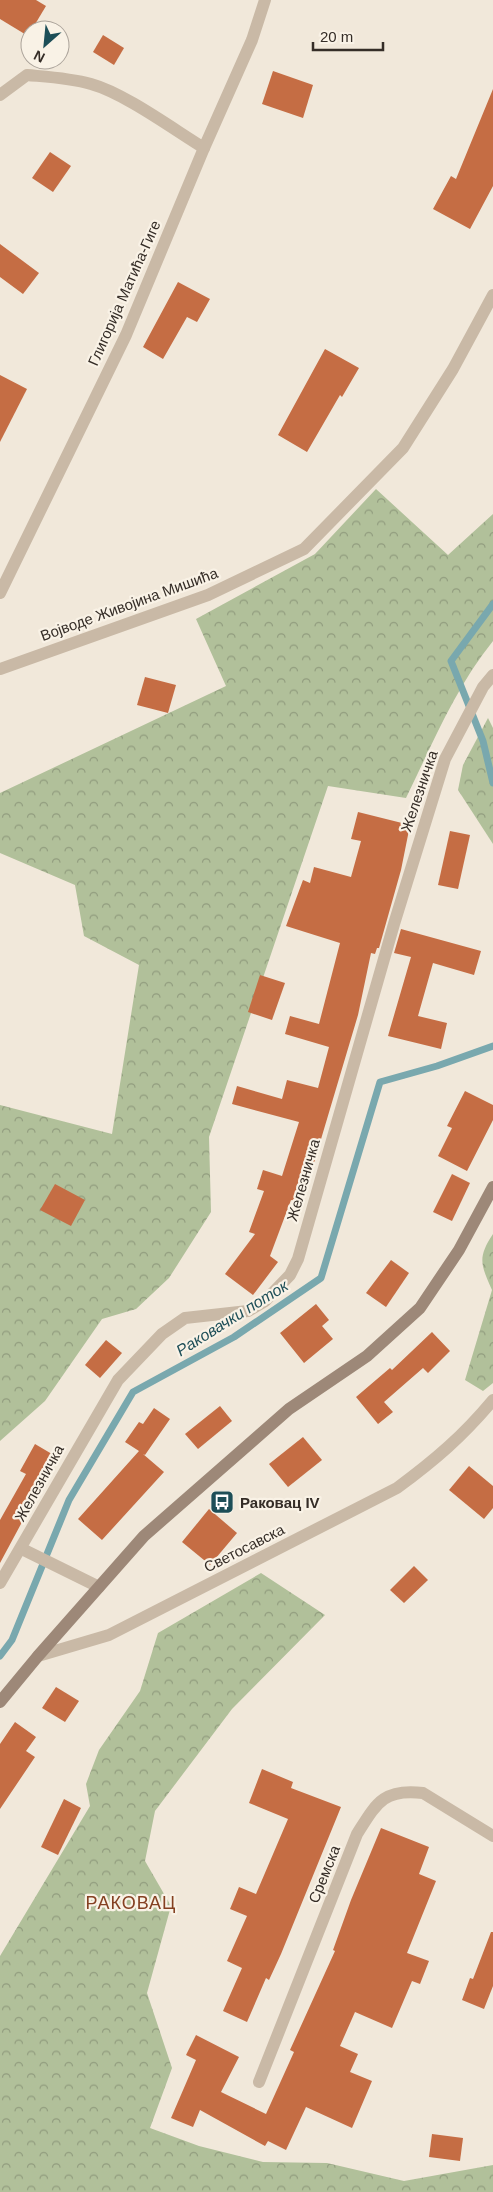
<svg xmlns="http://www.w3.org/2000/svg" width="493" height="2192" font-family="Arial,sans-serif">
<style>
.forest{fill:url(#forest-crowns)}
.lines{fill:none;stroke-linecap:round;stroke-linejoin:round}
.stream{stroke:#79a8ae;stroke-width:7}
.building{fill:#c56d44}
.street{stroke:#c9b9a6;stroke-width:12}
.secondary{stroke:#9d8878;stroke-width:12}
.labels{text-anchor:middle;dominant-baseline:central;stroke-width:4.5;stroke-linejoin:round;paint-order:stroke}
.street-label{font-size:15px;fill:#352d27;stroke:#f9f2e6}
.poi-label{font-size:15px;font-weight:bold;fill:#352d27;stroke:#f9f2e6;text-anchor:start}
.water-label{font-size:16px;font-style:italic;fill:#1d4e57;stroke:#f9f2e6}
.quarter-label{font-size:18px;letter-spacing:1px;fill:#844021;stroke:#f9f2e6}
</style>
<defs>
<pattern id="forest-crowns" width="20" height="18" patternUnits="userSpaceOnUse" patternTransform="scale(1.25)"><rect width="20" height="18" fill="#b1c09a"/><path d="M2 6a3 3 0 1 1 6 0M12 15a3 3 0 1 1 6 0" fill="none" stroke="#919c7e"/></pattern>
</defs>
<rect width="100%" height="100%" fill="#f1e8da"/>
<g class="forest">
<path d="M376,489l72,66 45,-41v127c-38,47 -61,104 -87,157l-78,-12 -119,351 2,75 -42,66 -33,31 -34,10 -57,82 -45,40v-336l112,29 27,-169 -55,-29 -9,-51 -75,-32v-60l226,-107 -30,-67 119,-65z"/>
<polygon points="488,718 493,728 493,844 458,790 463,765"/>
<path d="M493,1234v149l-10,8 -18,-11 27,-90c-11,-25 -15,-32 1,-56z"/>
<polygon points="261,1573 325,1615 232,1709 155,1811 145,1861 171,1906 147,1993 172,2068 150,2128 199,2146 263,2162 327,2163 404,2181 493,2165 493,2192 0,2192 0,1956 90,1806 86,1784 99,1750 140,1691 158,1633"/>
</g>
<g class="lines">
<g class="stream">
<polyline points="493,604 451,661 483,741 493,783"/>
<polyline points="0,1656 12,1640 69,1500 133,1392 234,1337 321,1278 380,1082 437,1066 493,1046"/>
</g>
</g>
<g class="building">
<polygon points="0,0 36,0 46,6 28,36 0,19"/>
<polygon points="103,35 124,48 114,65 93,52"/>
<polygon points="273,71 313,85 303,118 262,104"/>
<polygon points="493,89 493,186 470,229 433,209 451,176 456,179"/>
<polygon points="50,152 71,166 53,192 32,178"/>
<polygon points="0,244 39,273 23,294 0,277"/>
<polygon points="178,282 210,299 197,322 187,317 163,359 143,347"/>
<polygon points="325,349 359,368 342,397 340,395 307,452 278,435"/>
<polygon points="0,375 27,389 0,442"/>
<polygon points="145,677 176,685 168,713 137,705"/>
<polygon points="358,812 410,825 401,870 379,948 377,948 375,954 371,953 358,1015 302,1203 291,1200 270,1256 278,1262 253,1295 225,1274 255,1234 249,1232 264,1191 257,1189 263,1170 282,1176 299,1122 232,1104 237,1086 282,1099 287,1080 318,1088 329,1047 285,1034 290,1016 319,1024 340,943 286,926 303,880 310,883 314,867 351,877 361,841 351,839"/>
<polygon points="450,831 470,835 458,889 438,885"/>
<polygon points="401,929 481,951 474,975 433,963 418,1016 447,1023 441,1049 388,1036 411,957 394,953"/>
<polygon points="260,975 285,983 272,1020 248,1012"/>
<polygon points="465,1091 493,1105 493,1120 467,1171 438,1156 452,1128 447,1126"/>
<polygon points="452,1174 470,1183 452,1221 433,1212"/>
<polygon points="55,1184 85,1200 71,1226 40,1210"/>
<polygon points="391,1260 409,1273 386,1307 366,1293"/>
<polygon points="316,1304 329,1320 322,1326 333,1339 304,1363 280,1333"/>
<polygon points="432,1332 450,1351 428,1373 423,1368 384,1402 393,1412 378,1424 356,1397 390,1368 392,1370"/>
<polygon points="106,1340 122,1353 100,1378 85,1365"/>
<polygon points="220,1406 232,1421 198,1449 185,1434"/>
<polygon points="154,1408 170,1419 145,1455 143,1454 164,1472 102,1540 78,1519 139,1451 125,1442 139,1422 143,1424"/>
<polygon points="303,1437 322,1460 288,1487 269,1464"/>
<polygon points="35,1444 57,1457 0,1563 0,1520 26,1474 20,1471"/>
<polygon points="469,1466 493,1486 493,1508 484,1519 449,1490"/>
<polygon points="209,1509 237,1533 210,1565 182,1542"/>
<polygon points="414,1566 428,1580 404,1603 390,1590"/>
<polygon points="56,1687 79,1701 65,1722 42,1708"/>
<polygon points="15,1722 36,1737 26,1751 35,1757 0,1809 0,1744"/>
<polygon points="262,1769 293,1782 291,1788 341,1807 281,1954 269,1980 266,1978 247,2022 223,2011 242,1968 227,1961 247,1916 230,1909 239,1887 256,1894 288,1819 249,1803"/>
<polygon points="64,1799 81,1808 58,1855 41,1847"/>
<polygon points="381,1828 429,1847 419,1874 436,1881 407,1953 429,1961 420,1984 412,1981 392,2028 355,2012 340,2046 358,2054 350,2072 372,2081 352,2128 306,2107 286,2150 268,2141 265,2146 200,2110 193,2127 171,2118 196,2060 186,2055 196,2035 239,2057 221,2092 266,2114 294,2052 290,2050 335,1951 333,1950 351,1900"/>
<polygon points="491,1932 493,1932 493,1986 484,2009 462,2000 470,1978 473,1979"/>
<polygon points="432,2134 463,2138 460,2161 429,2157"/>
</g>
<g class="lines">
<g class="street">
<path d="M0,95l27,-20c22,2 43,3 64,9 33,9 82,45 113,64"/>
<polyline points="0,593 126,335 204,148 252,40 265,0"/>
<polyline points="0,669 208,595 304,549 403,448 453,369 493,295"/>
<polyline points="22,1549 99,1587"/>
<polyline points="0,1583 118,1380 162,1334 185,1318 248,1311 265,1301 290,1275 298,1259 394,924 445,759 483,687 493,675"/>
<path d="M38,1656l71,-21 288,-147c38,-28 66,-52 96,-88"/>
<path d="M259,2082l98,-248c19,-30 26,-46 66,-41l70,43"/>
</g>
<polyline class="secondary" points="0,1702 38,1656 144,1536 289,1409 367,1356 420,1308 459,1250 493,1187"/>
</g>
<defs>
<g id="bus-square" transform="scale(1.25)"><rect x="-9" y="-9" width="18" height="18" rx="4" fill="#1d4e57" stroke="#f9f2e6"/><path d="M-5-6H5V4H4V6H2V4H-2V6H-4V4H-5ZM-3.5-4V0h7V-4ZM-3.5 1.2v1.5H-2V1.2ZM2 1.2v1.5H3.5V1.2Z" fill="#fff"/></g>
</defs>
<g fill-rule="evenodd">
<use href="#bus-square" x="222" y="1502"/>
</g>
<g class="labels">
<g class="street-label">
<text transform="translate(124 293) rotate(-66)">Глигорија Матића-Гиге</text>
<text transform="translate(129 604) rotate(-20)">Војводе Живојина Мишића</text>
<text transform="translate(419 791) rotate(-71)">Железничка</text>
<text transform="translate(303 1180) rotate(-74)">Железничка</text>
<text transform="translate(39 1483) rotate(-61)">Железничка</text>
<text transform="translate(244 1548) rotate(-27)">Светосавска</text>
<text transform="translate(324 1874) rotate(-68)">Сремска</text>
</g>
<g class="poi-label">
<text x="240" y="1502">Раковац IV</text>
</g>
<g class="water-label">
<text transform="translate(232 1318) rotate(-32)">Раковачки поток</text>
</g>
<g class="quarter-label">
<text x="131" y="1903">РАКОВАЦ</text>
</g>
</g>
<g transform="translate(45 45) rotate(207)"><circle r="24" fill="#f9f2e6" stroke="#aba39a"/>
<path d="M0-4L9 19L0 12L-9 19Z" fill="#1d4e57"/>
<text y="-8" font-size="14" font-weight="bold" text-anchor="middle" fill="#352d27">N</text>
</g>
<path d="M313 42v8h70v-8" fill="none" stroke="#352d27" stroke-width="2.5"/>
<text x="320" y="42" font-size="15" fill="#352d27" stroke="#f9f2e6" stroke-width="4" paint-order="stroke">20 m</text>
</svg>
